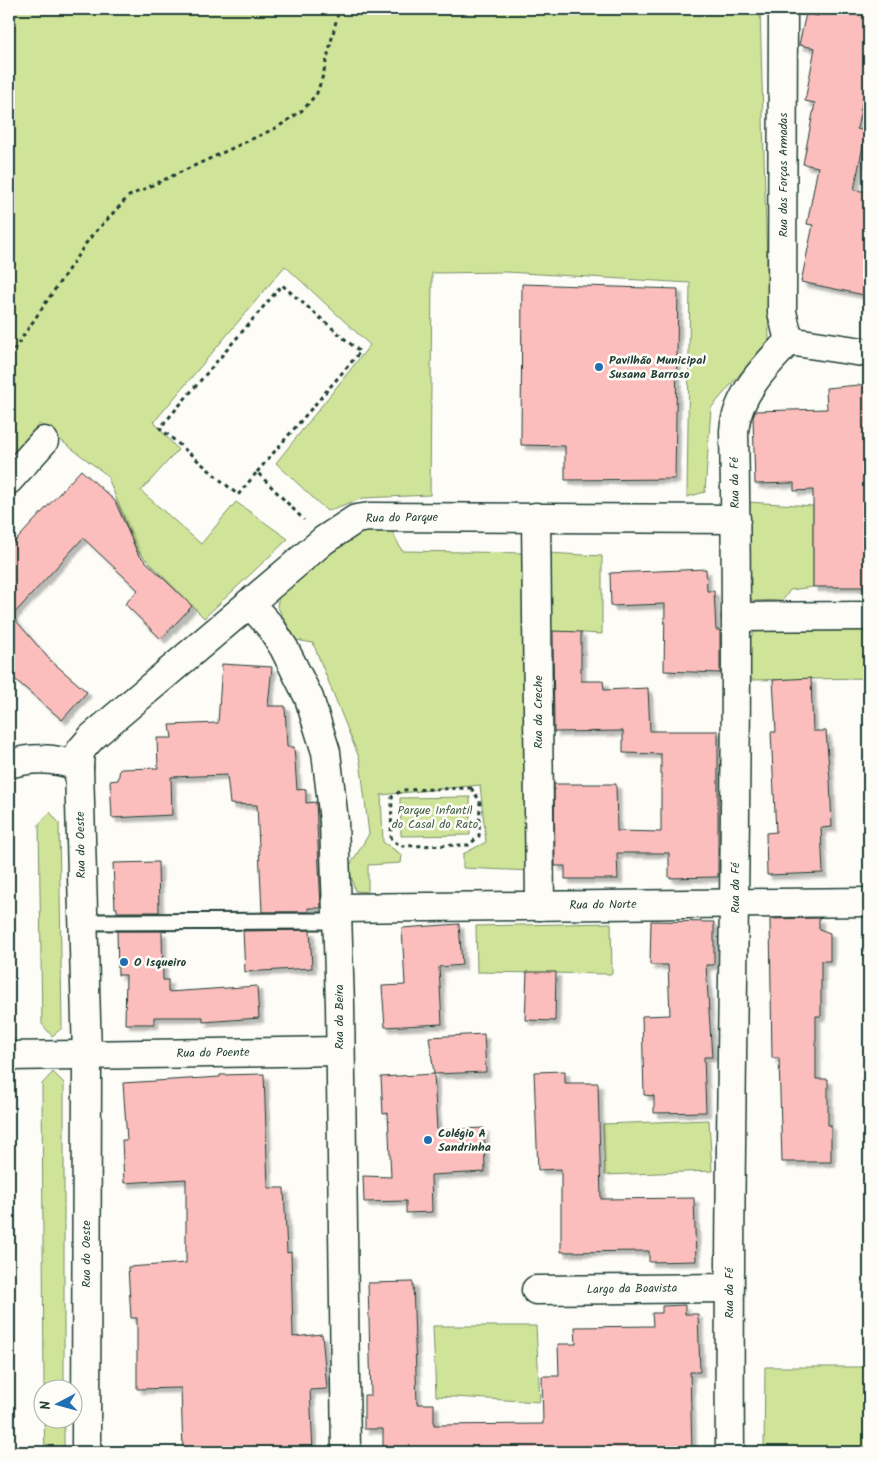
<svg xmlns="http://www.w3.org/2000/svg" width="878" height="1461" font-family="Kalam,sans-serif">
<style>
.green{fill:#d0e499;stroke:#789066}
.building{fill:#fbbebc;stroke:#1f3d34;filter:url(#shadow)}
.lines{fill:none;stroke-linecap:round;stroke-linejoin:round}
.lane-casing{stroke:#1f3d34;stroke-width:19}
.street-casing{stroke:#1f3d34;stroke-width:31}
.path{stroke:#1f3d34;stroke-width:3;stroke-dasharray:4 4;stroke-linecap:butt}
.lane{stroke:#fdfcf7;stroke-width:15}
.street{stroke:#fdfcf7;stroke-width:28}
.poi-dot{fill:#1f6fb2;stroke:#fdfcf7;stroke-width:2}
.labels{text-anchor:middle;dominant-baseline:central;stroke-width:5;stroke-linejoin:round;paint-order:stroke}
.street-label{font-size:12px;fill:#1f3d34;stroke:#fdfcf7}
.poi-label{font-size:12px;font-weight:bold;fill:#1f3d34;stroke:#fdfcf7;text-anchor:start}
.park-label{font-size:12px;fill:#425e48;stroke:#fdfcf7}
</style>
<defs>
<filter id="shadow"><feDropShadow dx="4.5" dy="4.5" stdDeviation="1" flood-color="#0004"/></filter>
</defs>
<rect width="100%" height="100%" fill="#fdfcf7"/>
<filter id="ink" filterUnits="userSpaceOnUse"><feTurbulence type="fractalNoise" baseFrequency=".02" numOctaves="2"/><feDisplacementMap in="SourceGraphic" scale="10" xChannelSelector="R" yChannelSelector="G"/><feConvolveMatrix kernelMatrix="1 2 1 2 8 2 1 2 1" color-interpolation-filters="sRGB"/></filter>
<g filter="url(#ink)">
<g class="green">
<polygon points="9,9 760,9 769,340 711,408 705,492 687,497 690,283 506,272 432,273 430,495 363,498 327,511 276,463 370,345 285,266 154,422 178,450 141,491 201,544 236,502 288,539 204,618 136,549 107,475 39,424 9,458"/>
<polygon points="747,502 813,506 813,587 790,590 783,600 753,601 746,592"/>
<polygon points="390,527 402,551 526,553 531,871 463,868 463,854 486,842 480,785 381,795 383,842 402,855 401,863 368,865 368,892 355,891 349,867 369,834 360,760 313,643 296,640 277,606 279,596 353,535 365,530"/>
<polygon points="547,553 602,556 602,634 546,631"/>
<polygon points="758,629 869,630 869,678 750,680 749,639"/>
<polygon points="470,797 470,835 401,836 400,798"/>
<polygon points="50,812 59,823 62,1028 52,1036 42,1024 39,824"/>
<polygon points="611,923 612,974 477,972 476,926"/>
<polygon points="53,1072 64,1083 64,1388 44,1388 42,1084"/>
<polygon points="709,1120 712,1171 605,1175 603,1124"/>
<polygon points="433,1326 536,1326 540,1402 436,1396"/>
<polygon points="765,1367 869,1367 869,1452 764,1452"/>
<polygon points="44,1419 64,1419 64,1452 45,1452"/>
</g>
<g class="building">
<polygon points="819,9 869,9 869,67 857,129 866,131 854,190 869,192 869,296 801,282 813,225 807,224 818,167 803,164 815,103 805,101 815,48 799,45 806,13 818,16"/>
<polygon points="522,284 678,289 675,479 565,480 565,446 521,445"/>
<polygon points="869,384 869,587 813,587 813,490 794,491 794,483 755,484 753,417 755,411 827,409 826,388"/>
<polygon points="81,470 115,501 138,554 192,606 161,639 125,604 138,590 83,538 12,616 50,660 87,692 62,720 9,674 9,548"/>
<polygon points="706,569 707,591 714,591 716,630 720,630 720,673 664,671 665,604 611,606 610,573"/>
<polygon points="553,631 581,632 581,681 603,681 604,690 648,688 650,731 718,731 718,877 669,878 669,853 617,853 618,879 565,879 565,866 555,866 554,784 616,784 617,831 661,832 661,754 623,753 623,731 554,732"/>
<polygon points="222,664 272,667 268,706 285,706 287,747 294,747 297,790 306,789 306,803 316,802 321,908 308,908 308,912 262,912 257,805 230,804 227,775 171,777 172,815 112,818 110,781 118,780 120,769 158,768 157,738 172,738 170,725 218,723"/>
<polygon points="811,678 813,731 826,731 830,780 832,827 821,828 823,873 767,875 766,833 776,832 771,732 776,732 773,680"/>
<polygon points="158,862 159,912 117,912 117,908 115,908 113,863"/>
<polygon points="819,918 819,929 830,933 830,961 821,961 821,1016 816,1016 816,1079 828,1079 828,1125 831,1125 831,1162 782,1162 779,1058 772,1058 770,919"/>
<polygon points="651,921 714,922 714,965 706,965 712,1057 704,1057 706,1112 654,1113 654,1096 644,1095 642,1016 670,1015 668,965 650,965"/>
<polygon points="459,924 462,965 439,967 442,1024 385,1027 382,986 405,985 402,928"/>
<polygon points="310,930 312,968 245,972 243,931"/>
<polygon points="117,931 162,931 163,980 168,980 168,992 257,986 259,1018 203,1022 203,1017 154,1017 154,1024 125,1024 126,975 118,975"/>
<polygon points="527,972 556,972 555,1021 525,1020"/>
<polygon points="484,1034 486,1072 434,1074 429,1037"/>
<polygon points="565,1071 565,1083 598,1083 601,1199 694,1198 696,1261 649,1262 649,1251 561,1252 561,1169 538,1170 534,1072"/>
<polygon points="264,1074 268,1188 284,1188 287,1253 291,1252 293,1337 322,1334 327,1389 310,1390 313,1452 183,1452 181,1388 137,1389 137,1318 131,1318 128,1267 186,1263 186,1179 124,1183 122,1140 127,1140 123,1083 220,1077 220,1075"/>
<polygon points="434,1074 437,1130 484,1128 485,1172 431,1175 432,1212 406,1213 406,1201 364,1202 363,1176 391,1177 388,1113 383,1114 381,1077"/>
<polygon points="413,1282 417,1404 434,1404 434,1425 543,1424 542,1376 559,1376 558,1344 576,1344 575,1327 653,1326 652,1313 662,1313 662,1306 685,1305 685,1314 698,1314 700,1372 690,1372 692,1452 383,1452 383,1429 364,1429 364,1395 371,1395 368,1283"/>
</g>
<g class="lines">
<g class="lane-casing">
<polyline id="lane" points="83,922 338,921"/>
</g>
<g class="street-casing">
<g id="street">
<polyline points="783,9 782,312 789,341"/>
<polyline points="789,341 869,353"/>
<polyline points="9,480 44,441"/>
<polyline points="536,517 540,906"/>
<polyline points="249,603 270,626 284,648 309,698 326,752 334,821 340,1005 346,1452"/>
<polyline points="736,617 869,616"/>
<path d="M9,764c24,-7 46,-7 70,3"/>
<polyline points="338,908 869,902"/>
<polyline points="9,1056 339,1051"/>
<polyline points="536,1290 729,1288"/>
<polyline points="86,1452 87,1056 79,767 80,751 92,737 324,540 356,519 370,517 736,519"/>
<path d="M730,1452c-3,-340 11,-680 4,-1021 3,-36 31,-65 55,-90"/>
</g>
</g>
<g class="path">
<polyline points="9,357 89,239 129,196 278,127 304,109 317,93 323,75 339,9"/>
<polyline points="257,472 360,352 282,285 160,428 238,495 257,472 304,520"/>
<polygon points="471,788 480,801 479,836 469,845 400,846 391,838 392,797 402,790"/>
</g>
<use href="#lane" class="lane"/>
<use href="#street" class="street"/>
</g>
</g>
<g class="poi-dot">
<circle cx="599" cy="367" r="5"/>
<circle cx="124" cy="962" r="5"/>
<circle cx="428" cy="1140" r="5"/>
</g>
<g class="labels">
<g class="street-label">
<text transform="translate(783 175) rotate(-90)">Rua das Forças Armadas</text>
<text transform="translate(735 483) rotate(-91)">Rua da Fé</text>
<text transform="translate(402 518) rotate(-1)">Rua do Parque</text>
<text transform="translate(538 712) rotate(-90)">Rua da Creche</text>
<text transform="translate(81 845) rotate(-91)">Rua do Oeste</text>
<text transform="translate(735 888) rotate(-90)">Rua da Fé</text>
<text transform="translate(603 905) rotate(-1)">Rua do Norte</text>
<text transform="translate(339 1017) rotate(-90)">Rua da Beira</text>
<text transform="translate(213 1053) rotate(-1)">Rua do Poente</text>
<text transform="translate(86 1254) rotate(-90)">Rua do Oeste</text>
<text transform="translate(632 1289) rotate(-1)">Largo da Boavista</text>
<text transform="translate(729 1293) rotate(-90)">Rua da Fé</text>
</g>
<g class="poi-label">
<text x="609" y="360">Pavilhão Municipal<tspan x="609" dy="14">Susana Barroso</tspan></text>
<text x="134" y="962">O Isqueiro</text>
<text x="438" y="1133">Colégio A<tspan x="438" dy="14">Sandrinha</tspan></text>
</g>
<g class="park-label">
<text x="435" y="810">Parque Infantil<tspan x="435" dy="14">do Casal do Rato</tspan></text>
</g>
</g>
<rect width="878" height="1461" fill="none" stroke="#fdfcf7" stroke-width="30"/>
<rect x="15" y="15" width="848" height="1431" fill="none" stroke="#1f3d34" stroke-width="2" filter="url(#ink)"/>
<g transform="translate(58 1404) rotate(264)"><circle r="24" fill="#fdfcf7" stroke="#a4b0a9"/>
<path d="M0-4L9 19L0 12L-9 19Z" fill="#1f6fb2"/>
<text y="-8" font-size="14" font-weight="bold" text-anchor="middle" fill="#1f3d34">N</text>
</g>
</svg>
